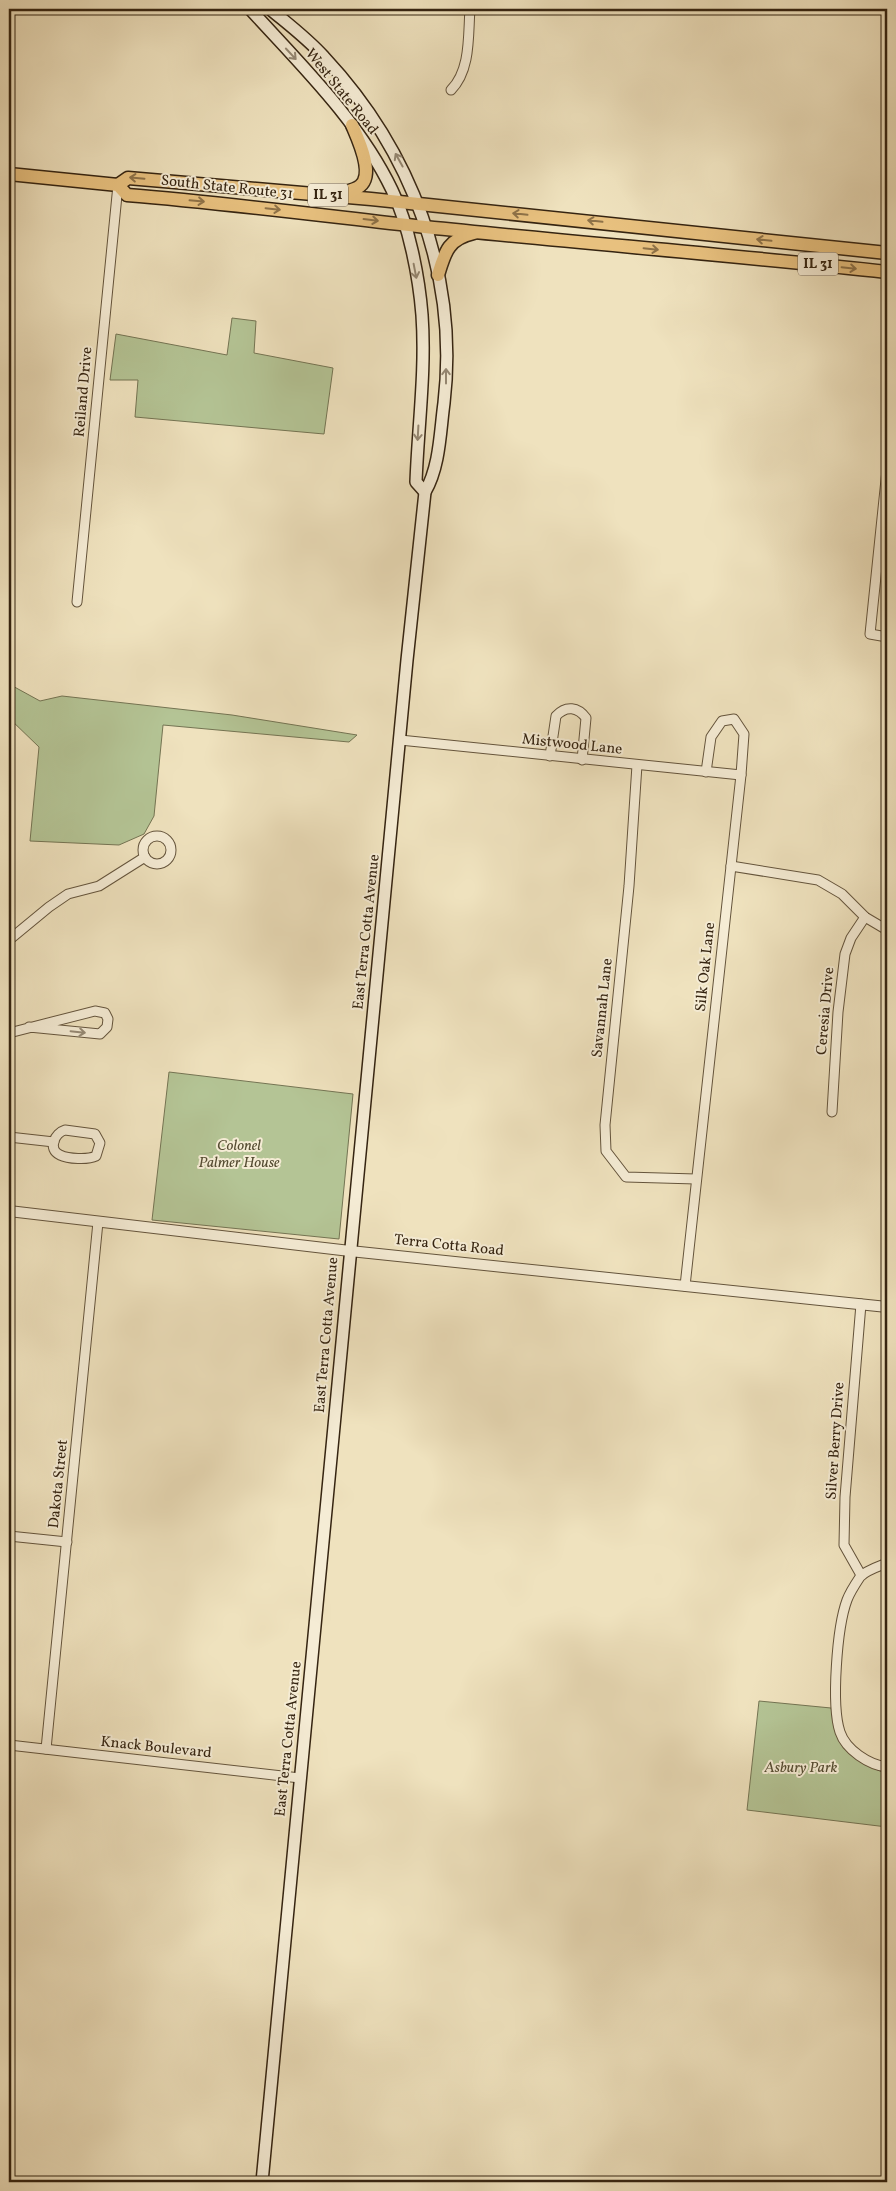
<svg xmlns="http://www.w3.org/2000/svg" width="896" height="2191" font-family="Vollkorn,serif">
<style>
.green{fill:#b4c495;stroke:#747453}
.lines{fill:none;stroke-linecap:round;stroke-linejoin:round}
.minor-casing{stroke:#64543c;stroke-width:11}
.tertiary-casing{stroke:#64543c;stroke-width:12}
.secondary-casing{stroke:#352411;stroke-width:14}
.primary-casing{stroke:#352411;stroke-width:15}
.minor{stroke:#f5ecd5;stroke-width:9}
.tertiary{stroke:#f5ecd5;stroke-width:10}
.secondary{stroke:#f5ecd5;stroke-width:11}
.primary{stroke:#e8c17f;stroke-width:12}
.oneway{stroke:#958873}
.oneway2{stroke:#8e7248}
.labels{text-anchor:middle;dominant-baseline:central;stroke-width:4;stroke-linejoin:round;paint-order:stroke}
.shield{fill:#f5ecd5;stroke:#6f604c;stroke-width:1}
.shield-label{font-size:14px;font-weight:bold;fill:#352411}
.street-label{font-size:15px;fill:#352411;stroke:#f5ecd5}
.park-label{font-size:15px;font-style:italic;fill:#554c32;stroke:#f5ecd5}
</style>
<rect width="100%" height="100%" fill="#efe2be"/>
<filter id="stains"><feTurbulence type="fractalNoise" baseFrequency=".004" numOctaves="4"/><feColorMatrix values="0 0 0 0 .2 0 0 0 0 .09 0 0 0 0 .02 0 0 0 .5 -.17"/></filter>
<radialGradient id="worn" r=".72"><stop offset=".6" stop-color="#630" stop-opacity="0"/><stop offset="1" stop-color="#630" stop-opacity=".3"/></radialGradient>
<g class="green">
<polygon points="232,318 256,321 254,353 333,368 324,434 135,417 138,380 110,380 116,334 227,355"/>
<polygon points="9,684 40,701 62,696 232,715 357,735 349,742 163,725 154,816 144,834 119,845 30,841 39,747 9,718"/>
<polygon points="169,1072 353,1094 339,1239 152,1220"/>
<polygon points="759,1701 831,1708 838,1736 871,1767 887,1774 887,1827 747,1810"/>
</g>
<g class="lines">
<g class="minor-casing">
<g id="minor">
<path d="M451,90c20,-20 17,-55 19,-81"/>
<polyline points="887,470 870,634 887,637"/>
<polyline points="77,602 118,185"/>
<polyline points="400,740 741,775"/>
<path d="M550,756l6,-40c10,-11 22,-9 30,2l-4,42"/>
<polyline points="637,765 629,886 605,1125 606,1151 626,1177 696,1179"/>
<circle cx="157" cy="850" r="14"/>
<polyline points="731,866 818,880 842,894 865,917 887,930"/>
<polyline points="9,940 49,907 68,894 99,886 145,857"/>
<polyline points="9,1033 95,1011 105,1013 108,1019 107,1027 100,1034 29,1027"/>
<polyline points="832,1112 838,1012 845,954 851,938 865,917"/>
<path d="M65,1130l30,4 5,9 -4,13c-8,4 -28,3 -36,-1 -13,-6 -5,-22 5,-25z"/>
<polyline points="9,1137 54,1142"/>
<polyline points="685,1286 741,775 744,734 734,719 722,721 711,737 706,772"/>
<polyline points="861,1304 845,1497 844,1545 861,1575"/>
<polyline points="9,1536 67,1542"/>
<path d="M887,1563c-7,3 -21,7 -27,14 -4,6 -10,15 -13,23 -10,27 -16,105 -7,132 6,18 29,33 47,35"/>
<polyline points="9,1745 300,1778"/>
<polyline points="46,1749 98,1222"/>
</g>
</g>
<g class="tertiary-casing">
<polyline id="tertiary" points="9,1211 350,1251 887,1307"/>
</g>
<g class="secondary-casing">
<g id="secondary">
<path d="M250,9c51,56 109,112 142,181 17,35 27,87 30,125 4,55 -4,112 -6,167l9,10"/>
<path d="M262,2182l145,-1522 18,-168c15,-26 15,-60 19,-89 15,-128 -33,-253 -120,-346 -16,-18 -36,-33 -54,-48"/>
</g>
</g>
<g class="primary-casing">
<g id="primary">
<path d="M9,174l109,11 9,10c100,8 199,21 298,32 154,16 308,28 462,45"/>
<polyline points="118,185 128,178 371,199 887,253"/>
<path d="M341,193c7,-2 14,-3 19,-7 15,-12 -2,-47 -8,-61"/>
<path d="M438,275c7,-23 10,-36 36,-42"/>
</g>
</g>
<use href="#minor" class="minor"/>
<use href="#tertiary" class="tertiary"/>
<use href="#secondary" class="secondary"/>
<use href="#primary" class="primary"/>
</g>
<defs><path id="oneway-shaft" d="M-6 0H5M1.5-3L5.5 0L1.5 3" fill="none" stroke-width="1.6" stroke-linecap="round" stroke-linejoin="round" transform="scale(1.25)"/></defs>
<g class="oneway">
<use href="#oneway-shaft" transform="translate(291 54) rotate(47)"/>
<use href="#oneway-shaft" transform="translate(399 160) rotate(-119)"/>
<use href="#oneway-shaft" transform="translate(415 271) rotate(79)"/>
<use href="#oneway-shaft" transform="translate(446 376) rotate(-90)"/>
<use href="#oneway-shaft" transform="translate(418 433) rotate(93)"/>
<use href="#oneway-shaft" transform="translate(78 1032) rotate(6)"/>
</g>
<g class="oneway2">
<use href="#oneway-shaft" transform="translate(137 178) rotate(-175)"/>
<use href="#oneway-shaft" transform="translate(197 201) rotate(5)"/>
<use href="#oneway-shaft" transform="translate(273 209) rotate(6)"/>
<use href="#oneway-shaft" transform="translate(520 214) rotate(-174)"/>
<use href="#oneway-shaft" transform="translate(371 220) rotate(7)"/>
<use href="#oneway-shaft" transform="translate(595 221) rotate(-174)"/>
<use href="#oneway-shaft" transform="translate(764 240) rotate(-174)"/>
<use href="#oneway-shaft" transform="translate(651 249) rotate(6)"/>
<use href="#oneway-shaft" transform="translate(849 268) rotate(6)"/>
</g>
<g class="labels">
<g class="shield">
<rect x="308" y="183.5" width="40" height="23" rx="4"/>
<rect x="798" y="252.5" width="40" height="23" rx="4"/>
</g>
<g class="shield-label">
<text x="328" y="195">IL 31</text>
<text x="818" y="264">IL 31</text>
</g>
<g class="street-label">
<text transform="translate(341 92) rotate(51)">West State Road</text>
<text transform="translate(227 188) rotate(6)">South State Route 31</text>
<text transform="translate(84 392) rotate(-85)">Reiland Drive</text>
<text transform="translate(572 745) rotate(6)">Mistwood Lane</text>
<text transform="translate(367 932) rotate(-84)">East Terra Cotta Avenue</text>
<text transform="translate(706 967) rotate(-84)">Silk Oak Lane</text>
<text transform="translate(603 1008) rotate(-84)">Savannah Lane</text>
<text transform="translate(826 1011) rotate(-85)">Ceresia Drive</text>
<text transform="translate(449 1246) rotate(6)">Terra Cotta Road</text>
<text transform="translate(327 1335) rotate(-85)">East Terra Cotta Avenue</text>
<text transform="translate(836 1441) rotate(-86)">Silver Berry Drive</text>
<text transform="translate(59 1484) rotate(-84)">Dakota Street</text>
<text transform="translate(289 1739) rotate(-84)">East Terra Cotta Avenue</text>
<text transform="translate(156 1748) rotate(6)">Knack Boulevard</text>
</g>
<g class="park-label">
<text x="239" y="1146">Colonel<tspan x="239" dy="17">Palmer House</tspan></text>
<text x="801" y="1768">Asbury Park</text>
</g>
</g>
<rect width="896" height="2191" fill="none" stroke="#efe2be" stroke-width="30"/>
<rect x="10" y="10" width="876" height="2171" fill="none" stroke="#352411" stroke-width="2.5"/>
<rect x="15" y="15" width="866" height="2161" fill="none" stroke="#352411"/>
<rect width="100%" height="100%" filter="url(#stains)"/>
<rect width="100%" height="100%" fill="url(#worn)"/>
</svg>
